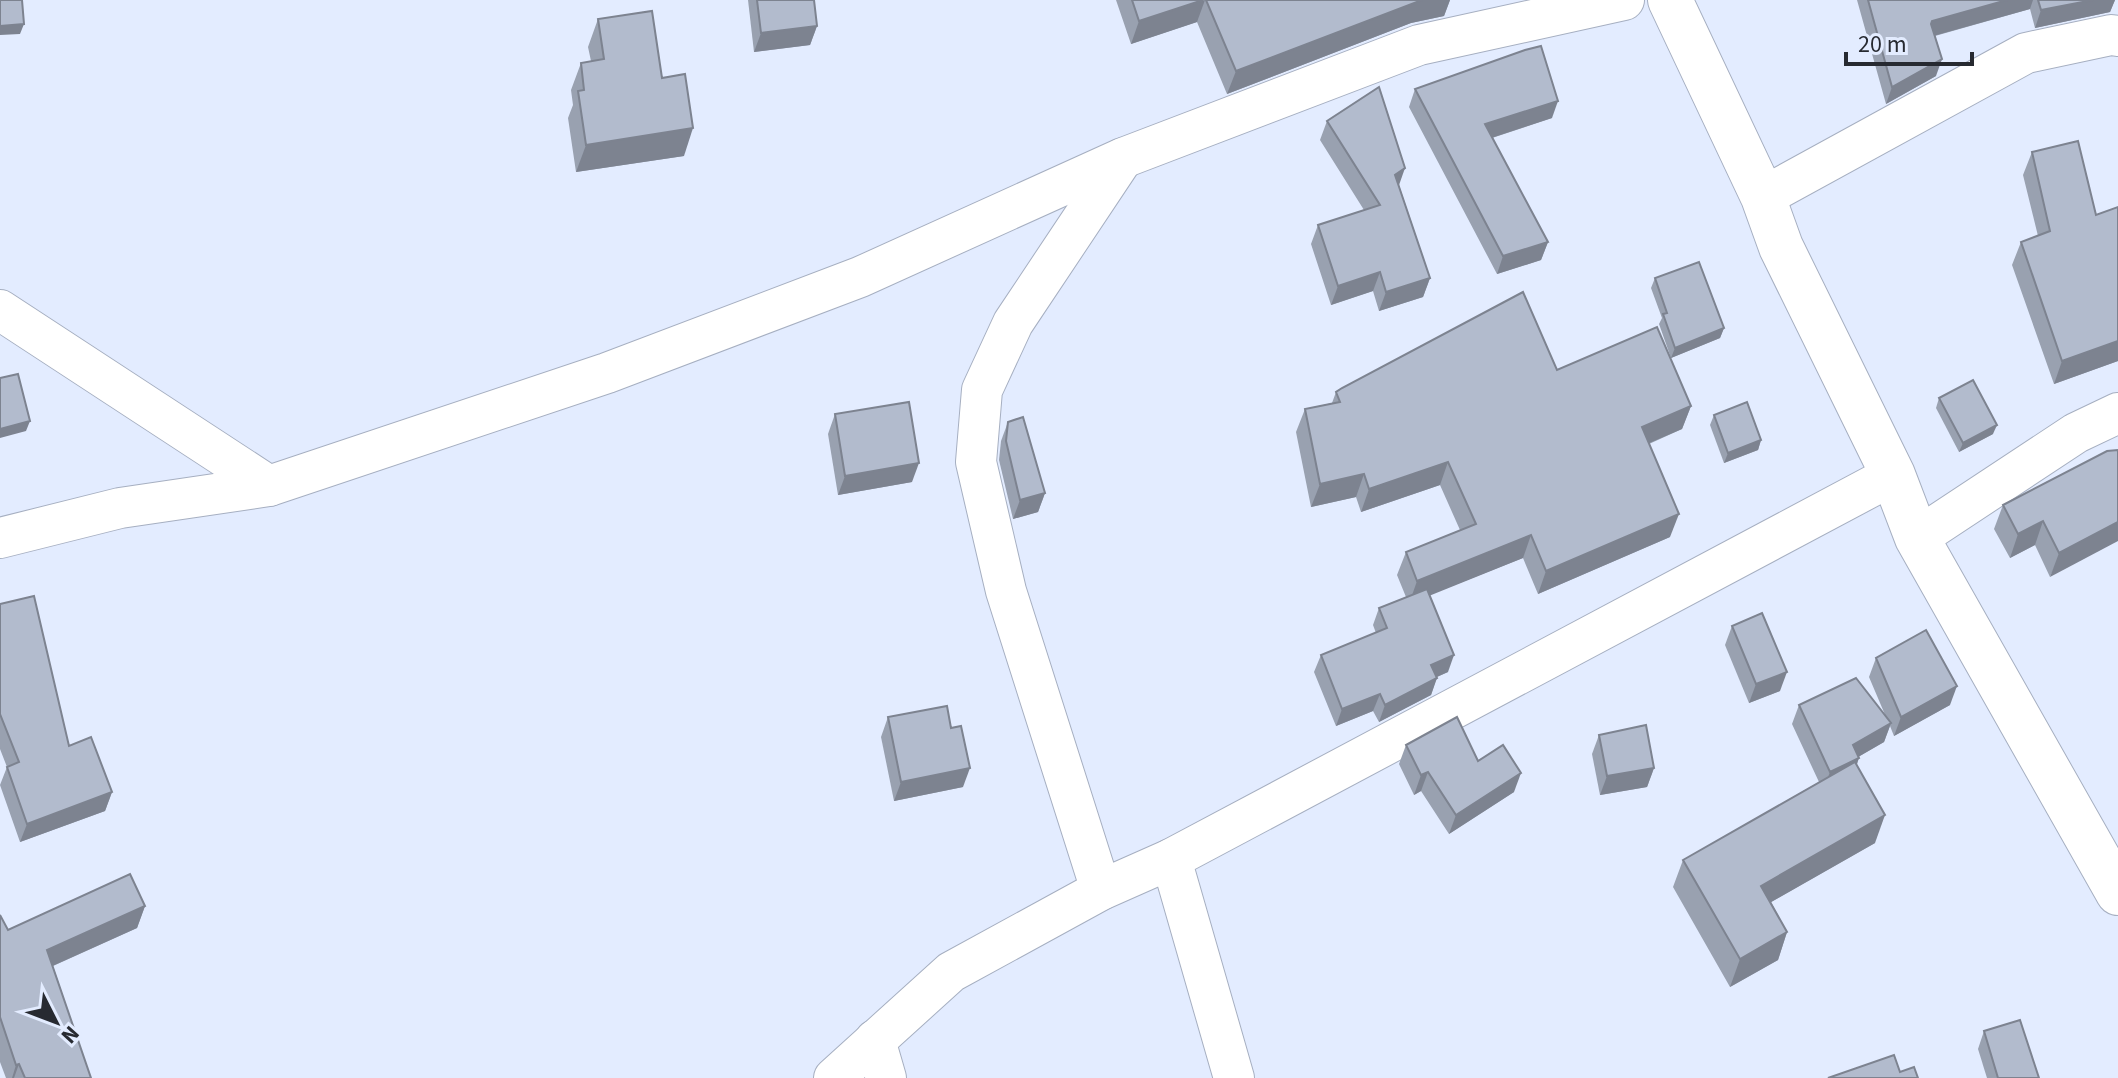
<svg xmlns="http://www.w3.org/2000/svg" width="2118" height="1078" font-family="'Source Sans 3',sans-serif">
<style>
.lines{fill:none;stroke-linecap:round;stroke-linejoin:round}
.street-casing{stroke:#a6afc1;stroke-width:42}
.secondary-casing{stroke:#a6afc1;stroke-width:46}
.street{stroke:#fff;stroke-width:40}
.secondary{stroke:#fff;stroke-width:44}
.wall{fill:#99a1b0}
.shaded-wall{fill:#7d8390}
.building{fill:#b2bbcd;stroke:#7d8390;stroke-width:2}
</style>
<rect width="100%" height="100%" fill="#e3ecff"/>
<g class="lines">
<g class="street-casing">
<g id="street">
<polyline points="1763,197 2026,53 2111,35 2118,36"/>
<polyline points="0,310 269,486"/>
<polyline points="0,538 120,508 269,486 607,373 860,277 1123,158 1419,45 1624,0"/>
<polyline points="1917,538 2076,433 2118,413"/>
<polyline points="1171,859 1234,1078"/>
<polyline points="1101,890 1006,591 976,462 982,390 1013,323 1123,158"/>
<polyline points="875,1040 886,1078"/>
<polyline points="834,1078 951,972 1101,890 1171,859 1893,475"/>
</g>
</g>
<g class="secondary-casing">
<polyline id="secondary" points="1670,0 1763,197 1781,247 1893,475 1917,538 2118,893"/>
</g>
<use href="#street" class="street"/>
<use href="#secondary" class="secondary"/>
</g>
<g class="wall">
<polygon points="748,0 814,0 817,26 810,45 754,52"/>
<polygon points="1116,0 1450,0 1444,16 1411,23 1227,94 1197,22 1131,44"/>
<polygon points="1857,0 2115,0 2110,12 2035,28 2030,9 1935,36 1936,76 1886,104"/>
<polygon points="598,19 662,78 684,156 576,172 568,118 573,105 571,90 581,63 591,61 588,47"/>
<polygon points="1415,89 1552,118 1492,138 1548,242 1541,260 1497,274 1409,107"/>
<polygon points="1327,121 1399,185 1430,278 1423,297 1379,311 1373,291 1331,305 1311,244 1318,225 1364,210 1320,140"/>
<polygon points="2032,152 2096,215 2118,207 2118,361 2054,384 2012,265 2021,242 2038,236 2023,175"/>
<polygon points="1655,278 1724,328 1720,338 1671,358 1659,324 1662,318 1651,288"/>
<polygon points="1557,370 1691,406 1682,429 1649,444 1670,537 1538,594 1523,558 1429,595 1448,672 1437,677 1431,695 1379,722 1373,711 1336,726 1314,672 1321,655 1376,633 1373,625 1379,608 1406,597 1397,575 1406,552 1460,530 1440,485 1361,512 1356,497 1311,507 1296,432 1305,409 1332,403 1336,392"/>
<polygon points="1939,398 1993,434 1959,452 1936,408"/>
<polygon points="835,414 912,482 838,495 828,434"/>
<polygon points="1714,415 1761,440 1758,450 1724,463 1710,425"/>
<polygon points="1008,422 1045,493 1038,512 1013,519 999,460 1001,441"/>
<polygon points="2107,451 2050,577 2035,545 2010,558 1994,529 2003,505"/>
<polygon points="0,604 69,746 112,792 105,811 20,842 0,785 7,767 0,749"/>
<polygon points="1732,626 1780,691 1749,703 1725,645"/>
<polygon points="1876,658 1950,705 1894,736 1890,726 1884,742 1858,757 1857,765 1875,843 1771,902 1787,932 1778,960 1730,987 1673,887 1683,860 1819,782 1792,724 1799,705 1886,717 1869,677"/>
<polygon points="888,717 963,787 894,801 881,737"/>
<polygon points="1599,735 1654,768 1647,787 1600,795 1592,754"/>
<polygon points="1406,745 1478,761 1514,792 1449,834 1421,791 1414,795 1399,764"/>
<polygon points="145,906 137,928 53,966 91,1078 6,1078 0,1062 0,915 8,930"/>
<polygon points="1984,1031 2039,1078 1987,1078 1978,1049"/>
</g>
<g class="shaded-wall">
<polygon points="1205,0 1197,22 1131,44 1139,21"/>
<polygon points="1422,0 1450,0 1444,16 1411,23 1227,94 1236,71"/>
<polygon points="2007,0 2033,0 2030,9 1926,38 1932,21"/>
<polygon points="2093,0 2115,0 2110,12 2035,28 2041,10"/>
<polygon points="24,24 20,34 0,35 0,26"/>
<polygon points="817,26 810,45 754,52 761,33"/>
<polygon points="1942,59 1936,76 1886,104 1892,87"/>
<polygon points="1558,101 1552,118 1479,142 1485,124"/>
<polygon points="693,128 684,156 576,172 586,145"/>
<polygon points="1405,168 1398,188 1395,175"/>
<polygon points="1548,242 1541,260 1497,274 1503,256"/>
<polygon points="1380,272 1373,291 1331,305 1338,286"/>
<polygon points="1430,278 1423,297 1379,311 1386,292"/>
<polygon points="1724,328 1720,338 1671,358 1675,348"/>
<polygon points="2118,341 2118,361 2054,384 2062,361"/>
<polygon points="1691,406 1682,429 1633,450 1642,427"/>
<polygon points="30,421 26,431 0,438 0,429"/>
<polygon points="1997,425 1993,434 1959,452 1963,443"/>
<polygon points="1761,440 1758,450 1724,463 1728,453"/>
<polygon points="1448,462 1440,485 1361,512 1369,489"/>
<polygon points="919,463 912,482 838,495 845,476"/>
<polygon points="1364,474 1356,497 1311,507 1320,484"/>
<polygon points="1045,493 1038,512 1013,519 1020,500"/>
<polygon points="1679,514 1670,537 1538,594 1546,571"/>
<polygon points="2043,521 2035,545 2010,558 2018,534"/>
<polygon points="2118,522 2118,541 2050,577 2059,553"/>
<polygon points="1531,535 1523,558 1409,604 1417,581"/>
<polygon points="1454,655 1448,672 1425,682 1431,665"/>
<polygon points="1787,672 1780,691 1749,703 1756,684"/>
<polygon points="1437,678 1431,695 1379,722 1385,705"/>
<polygon points="1957,686 1950,705 1894,736 1901,717"/>
<polygon points="1380,694 1373,711 1336,726 1342,709"/>
<polygon points="1891,723 1884,742 1846,764 1853,745"/>
<polygon points="1859,758 1852,778 1823,791 1830,772"/>
<polygon points="970,768 963,787 894,801 901,782"/>
<polygon points="1654,768 1647,787 1600,795 1607,776"/>
<polygon points="1428,772 1421,791 1414,795 1421,775"/>
<polygon points="1521,773 1514,792 1449,834 1456,815"/>
<polygon points="112,792 105,811 20,842 27,824"/>
<polygon points="1885,815 1875,843 1752,913 1761,886"/>
<polygon points="145,906 137,928 39,972 47,950"/>
<polygon points="1787,932 1778,960 1730,987 1740,959"/>
<polygon points="19,1064 14,1078 12,1078 16,1065"/>
</g>
<g class="building">
<polygon points="0,0 22,0 24,24 0,26"/>
<polygon points="757,0 814,0 817,26 761,33"/>
<polygon points="1132,0 1203,0 1139,21"/>
<polygon points="1206,0 1422,0 1236,71"/>
<polygon points="1868,0 2007,0 1932,21 1931,24 1942,59 1892,87"/>
<polygon points="2038,0 2093,0 2041,10"/>
<polygon points="652,11 662,78 685,74 693,128 586,145 578,91 584,90 581,63 604,59 598,19"/>
<polygon points="1541,46 1558,101 1485,124 1548,242 1503,256 1415,89 1525,50"/>
<polygon points="1379,87 1405,168 1395,175 1430,278 1386,292 1380,272 1338,286 1318,225 1380,205 1327,121"/>
<polygon points="2078,141 2096,215 2118,207 2118,341 2062,361 2021,242 2050,231 2032,152"/>
<polygon points="1699,262 1724,328 1675,348 1663,314 1667,313 1655,278"/>
<polygon points="1523,292 1557,370 1657,327 1691,406 1642,427 1679,514 1546,571 1531,535 1417,581 1406,552 1476,524 1448,462 1369,489 1364,474 1320,484 1305,409 1340,402 1336,392 1342,388"/>
<polygon points="18,374 30,421 0,429 0,378"/>
<polygon points="1973,380 1997,425 1963,443 1939,398"/>
<polygon points="909,402 919,463 845,476 835,414"/>
<polygon points="1747,402 1761,440 1728,453 1714,415"/>
<polygon points="1023,417 1045,493 1020,500 1006,441 1008,422"/>
<polygon points="2118,450 2118,522 2059,553 2043,521 2018,534 2003,505 2107,451"/>
<polygon points="1427,589 1454,655 1431,665 1437,678 1385,705 1380,694 1342,709 1321,655 1387,628 1379,608"/>
<polygon points="34,596 69,746 91,737 112,792 27,824 7,767 19,762 0,714 0,604"/>
<polygon points="1762,613 1787,672 1756,684 1732,626"/>
<polygon points="1926,630 1957,686 1901,717 1876,658"/>
<polygon points="1856,678 1891,723 1853,745 1859,758 1830,772 1799,705"/>
<polygon points="947,706 951,728 961,726 970,768 901,782 888,717"/>
<polygon points="1457,717 1478,761 1503,745 1521,773 1456,815 1428,772 1421,775 1406,745"/>
<polygon points="1646,725 1654,768 1607,776 1599,735"/>
<polygon points="1855,762 1885,815 1761,886 1787,932 1740,959 1683,860"/>
<polygon points="130,874 145,906 47,950 91,1078 25,1078 19,1064 16,1065 0,1017 0,915 8,930"/>
<polygon points="2020,1020 2039,1078 1998,1078 1984,1031"/>
<polygon points="1894,1055 1900,1072 1914,1067 1918,1078 1828,1078"/>
</g>
<g transform="translate(56 1022) rotate(132)" stroke="#e3ecff" stroke-width="6" paint-order="stroke">
<path d="M0-6L14 30L0 20L-14 30Z" fill="#272a31"/>
<text y="-12" font-size="22" font-weight="bold" text-anchor="middle" fill="#272a31">N</text>
</g>
<path d="M1846 52v12h126v-12" fill="none" stroke="#272a31" stroke-width="4"/>
<text x="1858" y="52" font-size="24" fill="#272a31" stroke="#e3ecff" stroke-width="6" paint-order="stroke">20 m</text>
</svg>
